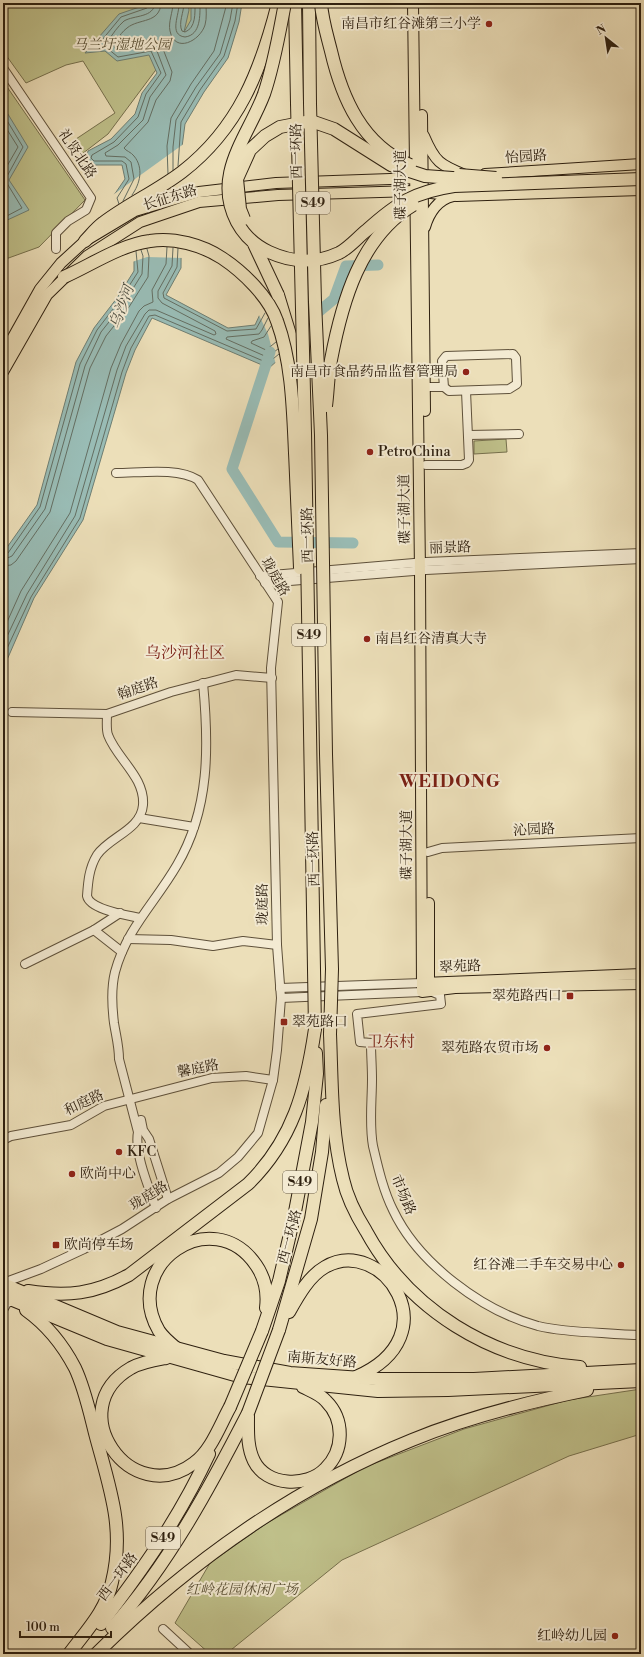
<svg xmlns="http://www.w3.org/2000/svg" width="644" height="1657" font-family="'Libre Bodoni','Noto Serif SC',serif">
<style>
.green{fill:#bfc08a;stroke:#76704d}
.water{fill:#99bcb5;stroke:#6e7e73}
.pier{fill:#ecdfb9}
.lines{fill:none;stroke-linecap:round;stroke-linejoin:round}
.shore{stroke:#646e62;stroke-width:1}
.river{stroke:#99bcb5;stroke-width:11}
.minor-casing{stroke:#5e503a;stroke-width:10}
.major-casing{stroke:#2e2010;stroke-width:12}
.highway-casing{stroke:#2e2010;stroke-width:14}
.minor{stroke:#f3ead2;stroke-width:8}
.major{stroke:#ecdfb9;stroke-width:10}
.highway{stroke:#ecdfb9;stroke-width:12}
.highway-bridge-casing{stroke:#2e2010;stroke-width:14;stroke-linecap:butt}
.highway-bridge{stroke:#ecdfb9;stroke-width:12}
.poi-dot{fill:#8f2418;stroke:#f3ead2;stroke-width:1.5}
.labels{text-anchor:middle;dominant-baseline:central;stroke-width:4;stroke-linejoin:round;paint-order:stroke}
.shield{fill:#f3ead2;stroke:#695d4a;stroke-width:1}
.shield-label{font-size:13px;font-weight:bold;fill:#2e2010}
.poi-label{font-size:14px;fill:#2e2010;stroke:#f3ead2;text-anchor:end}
.park-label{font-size:14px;font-style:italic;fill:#5a5035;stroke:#f3ead2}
.street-label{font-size:14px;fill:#2e2010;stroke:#f3ead2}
.water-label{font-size:15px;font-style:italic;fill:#4e4f42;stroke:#f3ead2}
.quarter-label{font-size:16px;fill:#7a1f14;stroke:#f3ead2}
.district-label{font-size:18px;font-weight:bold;letter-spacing:1px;fill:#7a1f14;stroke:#f3ead2}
</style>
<rect width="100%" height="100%" fill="#ecdfb9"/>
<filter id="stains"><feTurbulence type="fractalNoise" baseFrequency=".005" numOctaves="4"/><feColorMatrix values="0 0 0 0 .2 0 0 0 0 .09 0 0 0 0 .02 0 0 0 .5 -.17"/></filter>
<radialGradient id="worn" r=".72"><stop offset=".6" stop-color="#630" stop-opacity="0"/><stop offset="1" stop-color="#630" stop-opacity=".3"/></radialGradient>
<g class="green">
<polygon points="3,3 196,3 193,27 158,67 108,134 82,154 70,143 115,113 83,61 66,65 26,83 3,51"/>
<polygon points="3,81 85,200 39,247 3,260"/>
<polygon points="506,439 507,452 474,454 474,441"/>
<polygon points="641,1389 641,1434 569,1456 342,1560 226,1654 210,1654 175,1623 210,1563 267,1523 365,1467 464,1429 568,1400"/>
</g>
<g class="water">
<polygon points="151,3 188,3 189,10 184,32 191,20 191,3 242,3 239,22 228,58 204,92 185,124 182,147 181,268 166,295 228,328 255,325 269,295 323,320 269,368 152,318 135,350 126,373 83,520 34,598 3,669 3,553 37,505 76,362 94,328 117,298 134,271 134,256 112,198 125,179 122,165 91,165 86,158 88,151 111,139 135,114 142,93 157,73 149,55 117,61 105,51 85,53 119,14"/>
<polygon points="3,106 28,147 9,180 29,210 3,222"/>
</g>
<g class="pier">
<polygon points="185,143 184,163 187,190 184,258 147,257 132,262 132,256 110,197"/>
<polygon points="269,293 325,320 276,365 268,334 258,313"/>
</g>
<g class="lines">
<g class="shore">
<path d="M173,3c0,9 -5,19 -3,28 5,23 30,10 35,-6 2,-7 1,-15 1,-22"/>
<path d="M179,3c1,11 -11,32 6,34 16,-2 15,-22 15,-34"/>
<path d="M184,3c0,9 -6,20 -2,28l3,1c11,-4 10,-19 10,-29"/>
<polyline points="3,114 23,147 5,180 22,208 3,218"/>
<polyline points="3,123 18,147 3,173"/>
<polyline points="178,166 181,122 200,90 224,56 235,21 238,3"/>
<polyline points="173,170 173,147 176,120 196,87 220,54 230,20 233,3"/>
<polyline points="168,174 167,146 171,118 191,84 214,51 227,3"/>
<path d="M132,195c8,-11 12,-27 2,-39 -3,-4 -8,-5 -10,-8l24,-26 8,-22 14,-19 2,-9 -9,-23 -6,-7 -9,-2 -27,5 -4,-5c2,-4 6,-9 10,-12 12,-10 33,-4 34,-25"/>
<path d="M123,201l11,-22 -3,-17 -6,-5 -19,-1 -1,-3 13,-8 25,-25 7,-23 16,-22 -9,-24 -4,-4 -6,-1 -28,5 -11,-10c4,-6 10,-15 16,-20 10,-6 30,-3 31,-18"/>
<polyline points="119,204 117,198 129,179 126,164 122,161 94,161 91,158 92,155 114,142 138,117 146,94 161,73 151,51 118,57 107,48 99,48 97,46 121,17 147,8 150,3"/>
<polyline points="178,248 177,267 163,293 164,298 227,331 256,329 265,313"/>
<polyline points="268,318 262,330 259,334 227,337 226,339 267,357 278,349"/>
<polyline points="271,326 264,337 252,341 251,343 266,350 276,342"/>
<polyline points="3,555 8,553 40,507 80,364 97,330 120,300 138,272 136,251"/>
<polyline points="3,560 12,556 45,509 85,366 101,332 124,303 142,274 143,256 141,250"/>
<polyline points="3,566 11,565 16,561 50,512 90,368 106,336 129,307 148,277 149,256 147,249"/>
<polyline points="3,631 21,591 70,513 111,368 121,344 139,311 144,306 153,302 152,290 166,264 167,247"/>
<polyline points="3,645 27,594 75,516 117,370 126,346 145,314 149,310 156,310 214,335 216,334 215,331 162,303 158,298 158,291 172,266 173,248"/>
<polyline points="3,657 31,597 80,518 122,372 131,348 149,316 155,315 268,363 279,354"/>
</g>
<g class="river">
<polyline points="311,318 334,299 346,266 378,265"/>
<polyline points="270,352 232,469 278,542 353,543"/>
</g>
<g class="minor-casing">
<g id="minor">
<polyline points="3,68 91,198 86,210 68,221 56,233 56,249"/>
<polyline points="425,387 444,387 442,361 446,356 513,354 516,358 517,384 509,389 449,391 444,387"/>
<polyline points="468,435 519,434"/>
<polyline points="426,465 462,465 467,463 469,460 466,391"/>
<polyline points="260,576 426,562 641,553"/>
<polyline points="265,583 426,570 641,559"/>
<polyline points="12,712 107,714 171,692 236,675 272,678"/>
<path d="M107,714c0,7 -1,15 1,21 9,24 37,42 35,70 -2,25 -34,32 -46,50 -8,13 -9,27 -10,41 3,14 40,19 53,22"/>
<polyline points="139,818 194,827"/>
<polyline points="428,852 442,848 641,838"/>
<polyline points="94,930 122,952"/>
<polyline points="128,939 171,940 213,946 243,941 277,945"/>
<polyline points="25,964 94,930 120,913"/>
<polyline points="280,988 422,983"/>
<path d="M430,991l10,4 1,9 -84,10 3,28 11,1c0,12 1,24 1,36 0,22 -3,45 1,67 5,21 10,44 20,64 25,53 89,101 145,116 21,5 42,6 64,7 13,1 26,2 39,2"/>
<polyline points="281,998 422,992"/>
<polyline points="141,1120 143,1130 149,1139 168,1199"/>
<polyline points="3,1140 11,1136 71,1125 104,1106 212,1078 246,1076 273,1080"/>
<path d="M156,1208c-7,-20 -22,-55 -18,-76l-19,-73c0,-13 -3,-23 -5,-36 -2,-16 -3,-35 1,-51 12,-44 40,-69 62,-107 33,-56 32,-119 26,-182"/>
<path d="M3,1283l38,-14 43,-20 38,-20 46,-30 51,-26 19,-16 20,-24 15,-53 4,-30 4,-52 -4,-53 -6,-277 7,-66 -80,-122c-20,-13 -59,-7 -82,-7"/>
<polyline points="3,1310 7,1303 14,1301"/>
<polyline points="163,1629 190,1654"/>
</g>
</g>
<g class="major-casing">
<g id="major">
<polyline points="413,3 420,571 422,992 455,988 641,984"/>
<polyline points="422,115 425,411"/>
<path d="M424,136c11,26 16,29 41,39"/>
<polyline points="485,174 641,164"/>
<path d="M425,227c4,-14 13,-28 28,-31"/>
<polyline points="3,355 40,289 61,263 85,241 135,211 199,192 276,183 419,178"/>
<polyline points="3,372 47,295 87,256 140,222 199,202 278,195 414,191 457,196 641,190"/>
<polyline points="429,903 429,991"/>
<polyline points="423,983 641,974"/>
</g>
</g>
<g class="highway-casing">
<g id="highway">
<polyline points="295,3 297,103"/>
<polyline points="309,3 310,104"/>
<path d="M85,241c6,-6 11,-13 18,-18 25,-19 54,-32 79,-51 57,-44 79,-102 96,-169"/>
<polyline points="278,295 292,341 292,368"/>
<path d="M330,1034c2,48 1,97 13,145 4,18 13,36 23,52 43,79 125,129 214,136"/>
<polyline points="3,1284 117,1332 224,1361 290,1373 376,1379 474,1379 641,1370"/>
<path d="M28,1291c40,6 66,3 101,-16l119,-91c45,-44 58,-94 67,-155"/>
<polyline points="3,1296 107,1339 242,1377 378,1391 448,1390 641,1381"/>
<path d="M26,1310c21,15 37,35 49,58 10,21 15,46 21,69 14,52 29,92 16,145 -6,29 -26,49 -43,72"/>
<path d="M289,1312c9,-16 20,-36 36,-45 56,-33 128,68 31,110"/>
<polyline points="279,1330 311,1219 322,1152 326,1105"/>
<polyline points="262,1331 279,1281 294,1217 312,1122 317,1074 316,1053"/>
<path d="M176,1348c-6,-5 -13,-11 -17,-17 -39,-67 54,-129 97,-66 9,13 12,27 10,43"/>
<path d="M166,1358c-11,2 -24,4 -35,10 -71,41 0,143 63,95 17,-12 26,-38 36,-56"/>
<path d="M248,1416c0,15 -1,31 6,45 12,25 53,27 71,8 19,-18 20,-49 1,-68 -6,-7 -15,-10 -23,-14"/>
<path d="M101,1624c43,-56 78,-106 108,-170"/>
<path d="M112,1628c57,-65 97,-139 136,-215"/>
<path d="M96,1654c92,-91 195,-165 316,-214 56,-23 116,-38 175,-50"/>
</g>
</g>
<use href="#minor" class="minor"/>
<use href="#major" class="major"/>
<use href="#highway" class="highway"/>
<g class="highway-bridge-casing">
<g id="highway-bridge">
<path d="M285,3c-6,31 -11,62 -21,91 -16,43 -52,80 -27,128 7,13 19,24 32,30 24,11 46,12 70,1 10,-5 19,-16 28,-23 30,-27 47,-38 87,-44l187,-7"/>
<path d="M321,3c1,16 6,32 10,48 11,47 31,94 79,114"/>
<polyline points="297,103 305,433 315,1029"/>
<polyline points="310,104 315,302 321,435 326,754 332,969 330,1034"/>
<polyline points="459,175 496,178"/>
<polyline points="244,219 240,209 237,179 250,150 265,136 280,127 311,121 334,129 391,165 425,176 466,179"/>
<polyline points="254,244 278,295"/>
<path d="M64,277c27,-12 56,-32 86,-36 24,-4 52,4 72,17 21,14 47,39 55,63 15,41 16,88 18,132 2,38 3,76 5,115"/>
<path d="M326,406c2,-15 2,-31 5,-46 11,-58 29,-123 82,-155"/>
<polyline points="230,1407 262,1331"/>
<polyline points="248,1413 279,1330"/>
</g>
</g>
<use href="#highway-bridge" class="highway-bridge"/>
</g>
<g class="poi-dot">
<circle cx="489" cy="24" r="4"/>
<circle cx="466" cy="372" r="4"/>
<circle cx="370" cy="452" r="4"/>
<circle cx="367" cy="639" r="4"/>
<rect x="566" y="992" width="8" height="8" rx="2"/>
<rect x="280" y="1018" width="8" height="8" rx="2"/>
<circle cx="547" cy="1048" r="4"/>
<circle cx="119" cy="1152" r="4"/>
<circle cx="72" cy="1174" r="4"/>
<rect x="52" y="1241" width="8" height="8" rx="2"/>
<circle cx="621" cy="1265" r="4"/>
<circle cx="615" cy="1636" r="4"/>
</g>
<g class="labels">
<g class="shield">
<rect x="296" y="192" width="34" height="22" rx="3"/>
<rect x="292" y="624" width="34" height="22" rx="3"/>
<rect x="283" y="1171" width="34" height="22" rx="3"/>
<rect x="146" y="1527" width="34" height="22" rx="3"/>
</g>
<g class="shield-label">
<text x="313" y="203">S49</text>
<text x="309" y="635">S49</text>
<text x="300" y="1182">S49</text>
<text x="163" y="1538">S49</text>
</g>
<g class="poi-label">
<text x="481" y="24">南昌市红谷滩第三小学</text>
<text x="458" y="372">南昌市食品药品监督管理局</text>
<text x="378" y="452" text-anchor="start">PetroChina</text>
<text x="375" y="639" text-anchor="start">南昌红谷清真大寺</text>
<text x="562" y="996">翠苑路西口</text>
<text x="292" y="1022" text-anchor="start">翠苑路口</text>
<text x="539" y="1048">翠苑路农贸市场</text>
<text x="127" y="1152" text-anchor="start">KFC</text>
<text x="80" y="1174" text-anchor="start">欧尚中心</text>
<text x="64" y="1245" text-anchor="start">欧尚停车场</text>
<text x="613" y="1265">红谷滩二手车交易中心</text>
<text x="607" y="1636">红岭幼儿园</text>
</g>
<g class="park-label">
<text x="122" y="45">马兰圩湿地公园</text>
<text x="242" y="1590">红岭花园休闲广场</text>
</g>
<g class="street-label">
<text transform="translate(297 151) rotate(-91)">西一环路</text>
<text transform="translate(77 154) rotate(56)">礼贤北路</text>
<text transform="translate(526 157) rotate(-4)">怡园路</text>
<text transform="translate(401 185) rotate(-90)">碟子湖大道</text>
<text transform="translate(170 198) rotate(-17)">长征东路</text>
<text transform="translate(405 509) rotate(-91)">碟子湖大道</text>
<text transform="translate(308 535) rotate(-91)">西一环路</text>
<text transform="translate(450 548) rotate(-2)">丽景路</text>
<text transform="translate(275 577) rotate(60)">珑庭路</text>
<text transform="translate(138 689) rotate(-19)">翰庭路</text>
<text transform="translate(534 830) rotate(-3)">沁园路</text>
<text transform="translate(407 845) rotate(-90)">碟子湖大道</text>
<text transform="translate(314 859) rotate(-92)">西一环路</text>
<text transform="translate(263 904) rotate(-91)">珑庭路</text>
<text transform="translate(460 967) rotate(-3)">翠苑路</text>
<text transform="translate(198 1069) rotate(-11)">馨庭路</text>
<text transform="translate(84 1103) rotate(-25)">和庭路</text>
<text transform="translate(403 1195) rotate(67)">市场路</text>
<text transform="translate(149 1196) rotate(-32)">珑庭路</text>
<text transform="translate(290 1237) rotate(-75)">西一环路</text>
<text transform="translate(322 1360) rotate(5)">南斯友好路</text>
<text transform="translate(118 1577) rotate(-53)">西一环路</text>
</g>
<g class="water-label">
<text transform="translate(122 307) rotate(-70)">乌沙河</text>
</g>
<g class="quarter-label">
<text x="185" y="653">乌沙河社区</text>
<text x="391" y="1042">卫东村</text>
</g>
<g class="district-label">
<text x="450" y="781">WEIDONG</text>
</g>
</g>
<rect width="644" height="1657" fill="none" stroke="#ecdfb9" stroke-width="16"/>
<rect x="4" y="4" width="636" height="1649" fill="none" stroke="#2e2010" stroke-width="2"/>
<rect x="8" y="8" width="628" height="1641" fill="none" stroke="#2e2010"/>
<g transform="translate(606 38) rotate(330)" stroke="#f3ead2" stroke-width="3" paint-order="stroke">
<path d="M0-3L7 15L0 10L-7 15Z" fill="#2e2010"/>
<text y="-6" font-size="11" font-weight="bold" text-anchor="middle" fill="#2e2010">N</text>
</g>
<path d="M20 1631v6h91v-6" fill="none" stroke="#2e2010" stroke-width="2"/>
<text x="26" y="1631" font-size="12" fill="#2e2010" stroke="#f3ead2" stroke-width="3" paint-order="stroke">100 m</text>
<rect width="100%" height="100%" filter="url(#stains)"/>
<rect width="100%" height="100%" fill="url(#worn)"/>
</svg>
